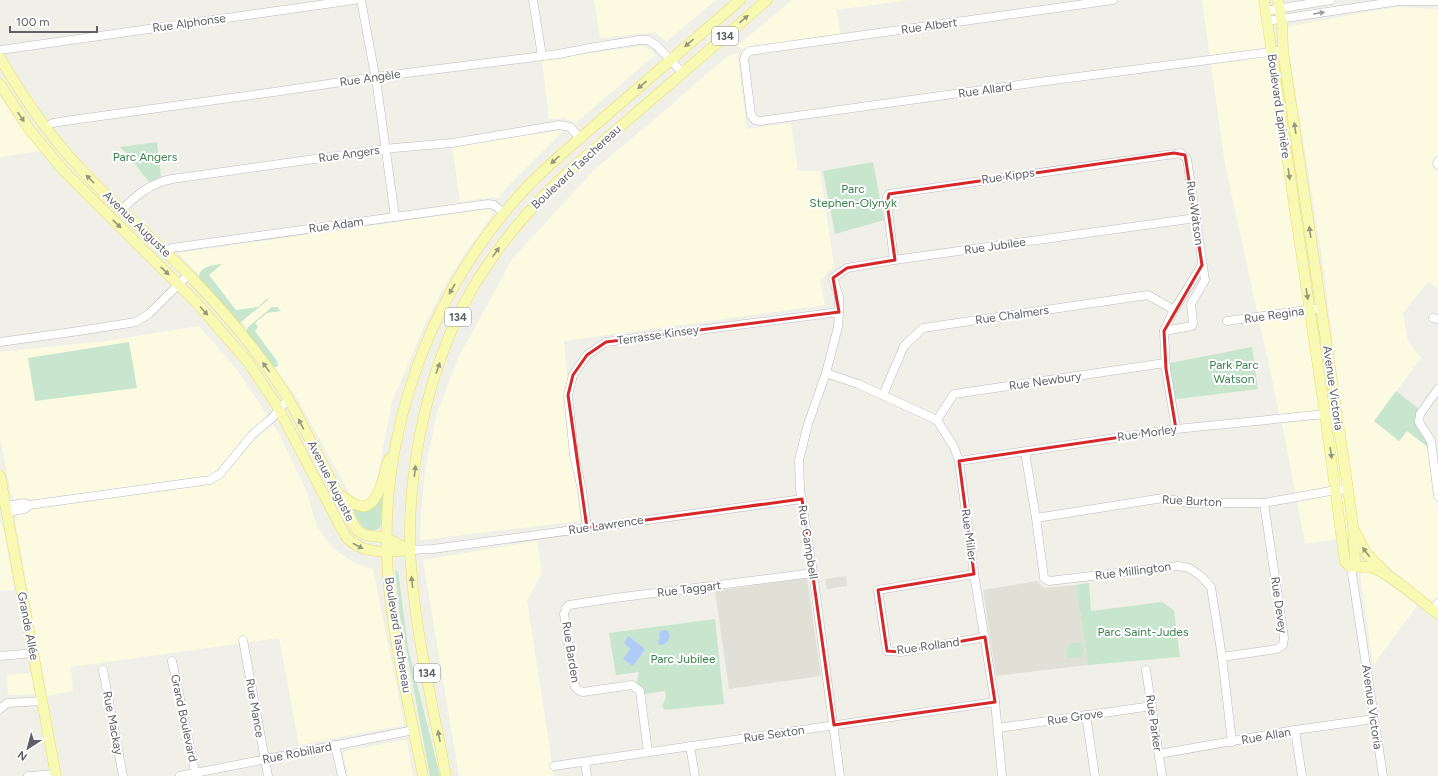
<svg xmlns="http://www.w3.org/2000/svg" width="1438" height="776" font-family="Figtree,sans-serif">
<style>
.commercial{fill:#fcfbe2}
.education{fill:#e0e0d7}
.green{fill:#c7e6cd}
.water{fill:#afcbfa}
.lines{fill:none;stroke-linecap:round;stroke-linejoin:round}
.minor-casing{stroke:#babbc1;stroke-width:9}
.major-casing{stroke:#e9dd69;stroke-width:11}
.minor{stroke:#fff;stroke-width:8}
.major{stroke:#f8fab4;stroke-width:10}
.oneway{fill:#9fa0a4}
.oneway2{fill:#959782}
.marked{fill:none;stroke:#d62828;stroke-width:3;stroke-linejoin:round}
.labels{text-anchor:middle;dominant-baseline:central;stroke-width:4;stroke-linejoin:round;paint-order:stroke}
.shield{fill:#fff;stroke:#8f9095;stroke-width:1}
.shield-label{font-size:11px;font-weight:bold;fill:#5f6167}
.street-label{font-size:12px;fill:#5f6167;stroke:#fff}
.park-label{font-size:12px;fill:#3b834c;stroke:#fff}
</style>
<rect width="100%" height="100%" fill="#f0f0e8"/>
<g class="commercial">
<polygon points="594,0 716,0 666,42 655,32 600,38"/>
<polygon points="792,0 909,0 836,10 841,35 742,49 737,46"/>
<polygon points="1202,0 1261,0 1322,412 1280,416 1225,164"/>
<polygon points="1396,7 1438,9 1438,289 1428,282 1403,313 1408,342 1421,358 1374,421 1400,441 1407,431 1429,448 1438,513 1438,597 1433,603 1367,549 1360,536 1305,544 1282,423 1342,418 1322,257 1285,27"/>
<polygon points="643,46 652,51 656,56 650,59 576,123 564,118 549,119 542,60"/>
<polygon points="737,53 747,129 791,123 798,171 820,171 834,266 820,281 825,305 564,341 580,521 420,540 421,514 425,471 437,413 459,356 513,258 595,169 676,101 698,81 728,56"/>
<polygon points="0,95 17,122 40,151 0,157"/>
<polygon points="564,130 505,189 498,199 494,197 460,202 452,145"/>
<polygon points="489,209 492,211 492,216 465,253 445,285 425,324 392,402 374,494 367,500 360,501 350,494 297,398 249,330 209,285 178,253"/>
<polygon points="199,326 238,371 278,432 307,492 317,527 333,548 348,559 362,566 373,569 404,725 299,745 279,638 71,667 73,691 47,696 15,521 17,517 13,497 11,494 0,437 0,352 106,341"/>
<polygon points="0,524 2,524 5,537 14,590 0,591"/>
<polygon points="537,541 542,573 527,601 554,776 459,776 423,560"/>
<polygon points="1362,572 1367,572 1378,576 1417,606 1373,665 1360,575"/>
<polygon points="31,673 34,692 33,694 8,695 7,675"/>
<polygon points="404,740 407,741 413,776 348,776 343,754 346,751"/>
</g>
<g class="education">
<polygon points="846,576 847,586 827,589 825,579"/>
<polygon points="807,578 821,676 729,689 715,591"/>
<polygon points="1037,581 1044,588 1076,585 1088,665 996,676 983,590"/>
</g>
<g class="green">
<polygon points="157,142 161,177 149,182 135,164 120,147"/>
<polygon points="873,162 884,220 835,234 823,171"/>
<path d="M222,264l-13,11 27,35 22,-3 10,-9v2l-27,22 -2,1 -40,-45c0,-12 14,-13 23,-14z"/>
<polygon points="272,307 277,307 281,311 267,313 255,323 258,327 255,331 277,361 278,366 273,368 246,332 248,327"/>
<polygon points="129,342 137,388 35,401 28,358"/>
<polygon points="1252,347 1258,389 1170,400 1165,364"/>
<polygon points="1396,391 1420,410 1418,423 1429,448 1407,431 1399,441 1374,421"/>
<path d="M382,494h1l-2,29 -1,4 -4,3c-14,3 -18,-10 -23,-20l1,-2c14,7 22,-1 28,-14z"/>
<polygon points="395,570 397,572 398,570 408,648 440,776 430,776 400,616"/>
<polygon points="1089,583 1091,611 1162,602 1174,610 1180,657 1088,665 1076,585"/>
<polygon points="715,619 724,704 665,710 662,706 666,698 665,691 645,694 636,687 639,672 616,675 609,633"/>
<polygon points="1071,643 1081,643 1084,650 1081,657 1067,658 1066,651"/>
</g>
<g class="water">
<path d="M665,630l3,1 2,6c-3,5 -5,8 -11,8l-1,-4 2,-2 -1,-5 2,-3z"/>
<polygon points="628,636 645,649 633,666 623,659 630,649 624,643"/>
</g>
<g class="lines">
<g class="minor-casing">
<g id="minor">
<polyline points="361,0 377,86 395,217"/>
<polyline points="533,0 542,56"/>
<polyline points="1113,0 750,51 746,54 744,59 751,115 755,120 760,121 1039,82 1278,51"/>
<polyline points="1265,11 1331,0"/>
<polyline points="1267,21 1399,1 1438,1"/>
<polyline points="0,50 354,0"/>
<polyline points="45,127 53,123 65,121 274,92 375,77 559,54 589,48 639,40 648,40 656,45 683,73"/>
<polyline points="1438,161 1437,164 1438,165"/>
<path d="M122,210c14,-15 29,-27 50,-31l222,-31 58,-5 107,-18 11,2 10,11"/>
<polyline points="165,252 172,248 488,204 494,205 504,213"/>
<polyline points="894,260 887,203 887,197 889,194 1181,153 1187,159 1205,280 1191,304 1193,323 1192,326 1164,331"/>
<polyline points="1433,318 1438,319"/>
<polyline points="1227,321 1321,308"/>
<polyline points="0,342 79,331 136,322 149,314 188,275"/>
<polyline points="826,373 858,384 937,420 954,447 959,461 974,574 995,702 1002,776"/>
<polyline points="1438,389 1420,414 1419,422 1431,441 1438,496"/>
<polyline points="883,395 904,346 923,328 1148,295 1174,310"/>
<polyline points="937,420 954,394 1165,363"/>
<polyline points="1176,429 1166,369 1164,331 1174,310 1202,265"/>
<polyline points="1025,452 1036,518 1044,578 1049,581 1178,566 1189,568 1201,576 1211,587 1222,657 1232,742"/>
<polyline points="959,461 1176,429 1336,413"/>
<polyline points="6,506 24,503 29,505 210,480 220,474 252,435 272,418 288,399"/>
<polyline points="7,512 25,509 29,505"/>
<polyline points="1036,518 1163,498 1189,503 1264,503 1336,490 1348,489"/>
<polyline points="587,528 582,490 574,455 568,395 573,375 587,355 606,342 839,312"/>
<polyline points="410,550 433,549 802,499"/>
<polyline points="1351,567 1383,776"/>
<polyline points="974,574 878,590 887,651 901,652 985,637"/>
<polyline points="1433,610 1438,603"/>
<polyline points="243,640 268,776"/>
<polyline points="0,656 34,653"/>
<polyline points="1222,657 1277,649 1283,645 1284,638 1264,503"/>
<polyline points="172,661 196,776"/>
<polyline points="103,670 123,776"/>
<polyline points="1146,670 1162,776"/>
<polyline points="0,709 7,703 42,701"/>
<polyline points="1086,715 1095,776"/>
<polyline points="998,728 1152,706"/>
<polyline points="1295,730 1302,776"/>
<polyline points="335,745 342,776"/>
<polyline points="690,746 695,776"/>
<polyline points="648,752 640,691 632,685 583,692 578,690 575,686 564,614 566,608 569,605 615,598 813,573"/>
<polyline points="1159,754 1295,730 1374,719"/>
<polyline points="585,762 587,776"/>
<polyline points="554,766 995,702"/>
<polyline points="28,776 56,774"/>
<polyline points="180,776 414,730"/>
<polyline points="840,776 813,573 800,490 799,460 808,424 826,373 838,327 839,312 839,297 833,278 847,268 894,260 1196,218"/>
</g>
</g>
<g class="major-casing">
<g id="major">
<polyline points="1264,0 1325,414 1345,562 1351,567"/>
<polyline points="1278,0 1282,24 1283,51 1348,489 1353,526 1355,561 1351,567"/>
<path d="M0,58c23,39 48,77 80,110 34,37 72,70 108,106 39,40 77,85 105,133l63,122c8,9 19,6 30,9 8,3 17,9 24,12"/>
<path d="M0,84l29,45 35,42 132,131 52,60 28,42 70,133c16,18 41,15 63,13"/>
<polyline points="0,476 56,776"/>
<path d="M338,493c6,4 12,10 19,12 21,9 27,-32 32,-46"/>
<polyline points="1356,533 1366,553 1384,571"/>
<path d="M1351,567c8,0 15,-1 22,1 19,7 48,33 65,46"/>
<path d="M423,776c-13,-66 -30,-133 -35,-201 -10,-132 36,-268 122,-369 18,-22 39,-41 61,-60l169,-146"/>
<path d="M446,776c-12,-65 -28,-131 -34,-197 -9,-95 13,-207 60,-290 28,-47 64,-89 105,-125l190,-164"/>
</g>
</g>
<use href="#minor" class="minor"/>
<use href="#major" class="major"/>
</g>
<defs><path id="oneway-solid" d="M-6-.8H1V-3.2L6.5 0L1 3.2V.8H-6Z"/></defs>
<use class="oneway" href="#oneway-solid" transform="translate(1319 13) rotate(-9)"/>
<g class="oneway2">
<use href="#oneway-solid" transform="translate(744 19) rotate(-41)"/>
<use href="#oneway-solid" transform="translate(689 43) rotate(139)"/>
<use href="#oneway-solid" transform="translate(642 85) rotate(139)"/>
<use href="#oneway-solid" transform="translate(21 117) rotate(56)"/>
<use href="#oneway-solid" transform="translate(1295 128) rotate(-98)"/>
<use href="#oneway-solid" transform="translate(555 160) rotate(138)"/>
<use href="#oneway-solid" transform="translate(1289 174) rotate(82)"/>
<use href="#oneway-solid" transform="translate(90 179) rotate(-135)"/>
<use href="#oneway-solid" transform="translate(117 224) rotate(44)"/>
<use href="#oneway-solid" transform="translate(1310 232) rotate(-98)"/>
<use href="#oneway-solid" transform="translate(496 252) rotate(-55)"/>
<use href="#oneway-solid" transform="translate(165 271) rotate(44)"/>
<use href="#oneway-solid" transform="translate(452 289) rotate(120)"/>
<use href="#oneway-solid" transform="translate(1307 294) rotate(81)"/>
<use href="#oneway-solid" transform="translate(204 311) rotate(48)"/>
<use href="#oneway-solid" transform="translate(266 367) rotate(-126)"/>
<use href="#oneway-solid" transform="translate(438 368) rotate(-71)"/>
<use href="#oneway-solid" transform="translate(301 424) rotate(-117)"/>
<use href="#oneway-solid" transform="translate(1331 453) rotate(82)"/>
<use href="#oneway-solid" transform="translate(415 471) rotate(-83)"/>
<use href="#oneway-solid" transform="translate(358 546) rotate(28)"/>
<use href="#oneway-solid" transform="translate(1366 552) rotate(-127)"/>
<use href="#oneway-solid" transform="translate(412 582) rotate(-96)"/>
<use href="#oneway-solid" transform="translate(439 736) rotate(-101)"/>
</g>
<path class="marked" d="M1174,153l11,2 17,110 -38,66 2,38 10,60 -217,32 15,113 -96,16 9,61 14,1 84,-15 10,65 -161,23 -32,-226 -215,29 -19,-133 5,-20 14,-20 19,-13 233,-30 -6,-34 14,-10 48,-8 -8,-57 2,-9z"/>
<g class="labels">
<g class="shield">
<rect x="712" y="27" width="26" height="18" rx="3"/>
<rect x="445" y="308" width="26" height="18" rx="3"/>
<rect x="414" y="664" width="26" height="18" rx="3"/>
</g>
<g class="shield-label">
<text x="725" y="36">134</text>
<text x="458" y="317">134</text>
<text x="427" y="673">134</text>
</g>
<g class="street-label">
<text transform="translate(189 23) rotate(-8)">Rue Alphonse</text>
<text transform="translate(929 26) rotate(-8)">Rue Albert</text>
<text transform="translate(370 78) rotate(-8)">Rue Angèle</text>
<text transform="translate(985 90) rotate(-8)">Rue Allard</text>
<text transform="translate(1279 106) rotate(82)">Boulevard Lapinière</text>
<text transform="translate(349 154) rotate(-8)">Rue Angers</text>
<text transform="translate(576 167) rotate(-43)">Boulevard Taschereau</text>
<text transform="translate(1008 176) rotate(-8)">Rue Kipps</text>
<text transform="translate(1195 213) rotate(82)">Rue Watson</text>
<text transform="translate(137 224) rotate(44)">Avenue Auguste</text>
<text transform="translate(336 225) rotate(-8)">Rue Adam</text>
<text transform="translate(995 246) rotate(-8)">Rue Jubilee</text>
<text transform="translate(1012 315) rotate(-8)">Rue Chalmers</text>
<text transform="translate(1274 315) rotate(-8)">Rue Regina</text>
<text transform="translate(658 335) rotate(-8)">Terrasse Kinsey</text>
<text transform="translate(1045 381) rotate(-8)">Rue Newbury</text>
<text transform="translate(1333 388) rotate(82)">Avenue Victoria</text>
<text transform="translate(1147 433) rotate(-8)">Rue Morley</text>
<text transform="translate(331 481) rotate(63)">Avenue Auguste</text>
<text transform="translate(1192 501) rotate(3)">Rue Burton</text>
<text transform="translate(606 525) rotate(-8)">Rue Lawrence</text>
<text transform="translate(969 535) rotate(82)">Rue Miller</text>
<text transform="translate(808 542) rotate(81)">Rue Campbell</text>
<text transform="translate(1133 571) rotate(-7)">Rue Millington</text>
<text transform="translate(689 589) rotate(-7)">Rue Taggart</text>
<text transform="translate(1279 605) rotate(82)">Rue Devey</text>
<text transform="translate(28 626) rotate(79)">Grande Allée</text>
<text transform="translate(398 635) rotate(81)">Boulevard Taschereau</text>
<text transform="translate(928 646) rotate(-8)">Rue Rolland</text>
<text transform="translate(571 652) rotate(81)">Rue Barden</text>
<text transform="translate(1372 707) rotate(82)">Avenue Victoria</text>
<text transform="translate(255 708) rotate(80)">Rue Mance</text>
<text transform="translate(1075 717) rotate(-8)">Rue Grove</text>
<text transform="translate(184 718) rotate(78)">Grand Boulevard</text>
<text transform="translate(113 723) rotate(79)">Rue Mackay</text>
<text transform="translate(1154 723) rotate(82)">Rue Parker</text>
<text transform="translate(774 734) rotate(-8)">Rue Sexton</text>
<text transform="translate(1266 736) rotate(-10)">Rue Allan</text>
<text transform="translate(297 753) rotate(-11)">Rue Robillard</text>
</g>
<g class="park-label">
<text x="145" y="157">Parc Angers</text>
<text x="853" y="189">Parc<tspan x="853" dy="14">Stephen-Olynyk</tspan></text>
<text x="1234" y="365">Park Parc<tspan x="1234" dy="14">Watson</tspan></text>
<text x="1143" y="632">Parc Saint-Judes</text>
<text x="683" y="659">Parc Jubilee</text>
</g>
</g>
<g transform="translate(28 748) rotate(216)" stroke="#ffffff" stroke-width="3" paint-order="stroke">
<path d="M0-3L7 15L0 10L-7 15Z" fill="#5f6167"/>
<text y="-6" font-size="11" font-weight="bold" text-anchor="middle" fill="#5f6167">N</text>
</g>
<path d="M10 26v6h87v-6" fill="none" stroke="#5f6167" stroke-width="2"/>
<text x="16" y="26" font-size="12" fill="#5f6167" stroke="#ffffff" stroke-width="3" paint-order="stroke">100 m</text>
</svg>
